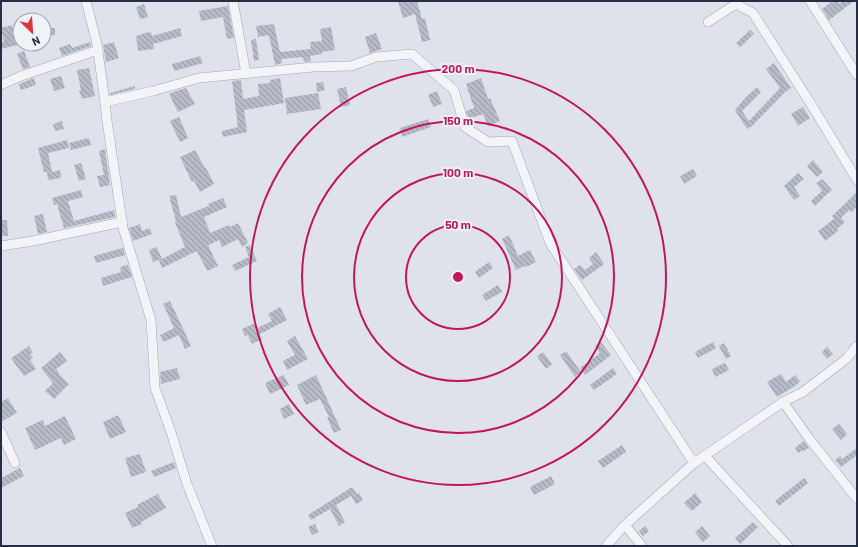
<svg xmlns="http://www.w3.org/2000/svg" width="858" height="547" font-family="Barlow,sans-serif">
<style>
.building{fill:url(#building-back-hatch)}
.lines{fill:none;stroke-linecap:round;stroke-linejoin:round}
.minor-casing{stroke:#a4a8b5;stroke-width:10}
.minor{stroke:#f2f4f8;stroke-width:9}
.ring{fill:none;stroke:#c2185b;stroke-width:2}
.centre{fill:#c2185b;stroke:#eff2f7;stroke-width:2}
.ring-label{font-size:12px;text-anchor:middle;font-weight:bold;fill:#c2185b;stroke:#eff2f7;stroke-width:4;stroke-linejoin:round;paint-order:stroke}
</style>
<defs>
<pattern id="building-back-hatch" width="6" height="6" patternUnits="userSpaceOnUse"><rect width="6" height="6" fill="#b6bbc8"/><path d="M-1 5l2 2M0 0l6 6M5-1l2 2" fill="none" stroke="#9498a4"/></pattern>
</defs>
<rect width="100%" height="100%" fill="#dfe2ea"/>
<g class="building">
<polygon points="398,1 417,1 422,19 425,18 430,40 422,42 415,14 403,18"/>
<polygon points="834,1 837,1 839,4 843,1 854,1 829,20 822,9 831,2 832,3"/>
<polygon points="144,4 148,17 140,19 136,7"/>
<polygon points="228,6 234,38 227,39 223,17 201,21 199,11"/>
<polygon points="274,24 280,52 311,49 310,42 322,41 320,29 331,27 335,50 322,52 322,54 310,56 311,61 304,62 303,57 281,59 282,63 275,65 269,35 258,37 256,26"/>
<polygon points="12,25 17,45 1,49 1,42 4,42 1,28"/>
<rect x="44" y="28" width="11" height="7"/>
<polygon points="180,28 182,36 153,44 154,49 138,51 136,36 145,33 144,33 151,32 152,36"/>
<polygon points="750,30 754,34 740,47 736,43"/>
<polygon points="376,33 382,49 370,53 365,37"/>
<polygon points="256,39 259,60 254,61 251,40"/>
<polygon points="90,42 91,46 62,56 59,48 70,44 72,48"/>
<polygon points="114,42 119,58 106,62 103,45"/>
<polygon points="24,51 30,67 23,69 17,54"/>
<polygon points="200,56 203,63 174,71 172,64"/>
<polygon points="774,63 791,88 785,92 752,126 747,129 735,110 746,97 757,87 761,92 742,111 749,121 780,88 766,69"/>
<polygon points="89,68 95,96 82,99 79,90 81,90 77,70"/>
<polygon points="61,76 65,88 54,91 50,79"/>
<polygon points="34,78 36,85 21,90 19,84"/>
<polygon points="280,78 284,103 244,110 247,132 223,137 222,131 238,127 232,81 241,80 243,99 259,96 258,84 270,83 270,80"/>
<polygon points="481,78 488,99 490,98 500,121 488,126 483,114 469,119 466,111 474,108 466,84"/>
<polygon points="323,82 325,90 317,92 316,83"/>
<polygon points="135,86 135,89 110,95 110,93"/>
<polygon points="346,87 350,105 341,107 337,89"/>
<polygon points="186,88 195,104 178,112 169,94 176,91"/>
<polygon points="437,91 442,104 433,107 428,95"/>
<polygon points="318,93 321,109 287,114 285,98"/>
<polygon points="803,107 810,118 798,126 791,114"/>
<polygon points="179,117 188,138 180,142 170,121"/>
<polygon points="428,119 431,127 402,137 400,128"/>
<polygon points="62,121 64,129 55,131 53,124"/>
<polygon points="89,138 91,145 71,150 69,143"/>
<polygon points="67,140 69,148 48,153 52,172 60,170 61,178 48,180 47,172 44,172 38,148"/>
<polygon points="105,149 110,185 100,187 97,176 104,175 99,151"/>
<polygon points="195,150 205,168 206,168 214,184 200,192 194,181 192,182 180,157"/>
<polygon points="813,160 823,172 817,177 807,166"/>
<polygon points="81,163 86,179 79,181 74,165"/>
<polygon points="693,169 697,176 684,184 680,176"/>
<polygon points="798,173 804,179 794,187 800,196 794,200 784,186"/>
<polygon points="822,179 832,190 825,196 815,206 811,201 822,191 816,183"/>
<polygon points="81,190 83,197 68,201 74,221 114,210 115,217 64,228 57,204 54,205 52,198"/>
<polygon points="857,192 857,207 851,212 849,210 841,218 845,222 837,229 838,231 825,241 818,231 834,219 832,216"/>
<polygon points="176,195 181,217 209,206 208,204 223,198 227,207 204,217 210,233 229,225 230,227 238,223 248,243 242,247 238,239 222,247 219,240 208,245 218,266 207,271 197,251 162,268 159,260 161,259 153,262 149,250 157,247 162,259 185,247 175,222 176,221 169,196"/>
<polygon points="43,214 47,232 38,234 34,216"/>
<polygon points="1,220 7,220 8,236 1,236"/>
<polygon points="140,224 142,231 150,228 152,234 133,241 129,228"/>
<polygon points="509,235 518,256 530,250 536,262 526,267 525,266 516,270 502,239"/>
<polygon points="250,245 257,261 235,271 232,265 249,257 245,247"/>
<polygon points="123,248 125,255 96,263 94,256"/>
<polygon points="596,252 604,264 582,280 574,269 580,265 585,270 593,264 589,258"/>
<polygon points="489,262 493,268 479,278 475,272"/>
<polygon points="128,265 132,277 103,286 101,278 121,272 120,267"/>
<polygon points="498,285 502,292 486,301 482,295"/>
<polygon points="170,301 191,346 185,349 179,335 163,342 160,335 174,328 163,304"/>
<polygon points="280,307 287,320 260,334 262,339 252,344 248,335 245,336 242,329 255,323 257,328 272,321 268,314"/>
<polygon points="295,336 308,359 287,370 283,361 295,355 287,341"/>
<polygon points="601,342 611,355 585,375 580,368 600,353 595,346"/>
<polygon points="713,342 716,348 698,358 695,352"/>
<polygon points="724,343 731,356 726,359 719,346"/>
<polygon points="29,346 33,353 30,354 33,358 30,360 36,369 24,376 11,358"/>
<polygon points="827,347 833,354 827,359 822,352"/>
<polygon points="566,351 581,372 575,377 560,355"/>
<polygon points="60,352 67,361 56,369 59,373 59,374 69,384 54,399 45,391 53,383 41,368"/>
<polygon points="543,352 552,364 546,369 537,356"/>
<polygon points="725,363 729,370 715,377 712,369"/>
<polygon points="177,368 180,379 161,384 160,372"/>
<polygon points="613,368 617,374 594,390 590,385"/>
<polygon points="781,374 786,382 795,375 800,381 795,386 777,397 767,382"/>
<polygon points="284,375 289,385 270,394 265,383"/>
<polygon points="316,375 341,430 334,433 327,418 329,417 320,399 306,405 297,385"/>
<polygon points="8,398 17,413 1,422 1,402"/>
<polygon points="289,404 294,414 284,419 280,409"/>
<polygon points="118,415 126,432 110,439 103,422"/>
<polygon points="65,416 76,439 64,445 61,438 35,450 25,428 43,420 45,426"/>
<polygon points="839,424 847,434 841,440 832,429"/>
<polygon points="804,441 809,448 804,451 803,450 798,453 795,448"/>
<polygon points="622,445 626,452 603,468 598,461"/>
<polygon points="857,448 857,455 841,467 835,460 840,456 842,459"/>
<polygon points="140,454 146,472 131,477 125,458"/>
<polygon points="174,462 176,468 154,477 151,471"/>
<polygon points="20,468 24,476 1,488 1,478"/>
<polygon points="551,476 555,484 534,495 530,487"/>
<polygon points="804,478 808,483 779,506 775,501"/>
<polygon points="352,487 357,494 359,493 363,500 356,504 351,496 336,505 345,522 339,526 330,509 311,520 308,515"/>
<polygon points="695,493 702,502 692,511 684,503"/>
<polygon points="158,494 166,508 141,522 142,524 132,528 125,513 138,507 137,505"/>
<polygon points="753,522 758,527 740,544 735,538"/>
<polygon points="315,524 319,532 312,535 308,527"/>
<polygon points="645,526 649,531 643,536 639,531"/>
<polygon points="702,526 710,536 703,542 695,532"/>
</g>
<g class="lines">
<g class="minor-casing">
<g id="minor">
<polyline points="86,1 97,44 105,102 107,121 123,228 151,320 155,388 171,432 187,484 212,546"/>
<polyline points="233,1 237,23 246,74"/>
<polyline points="810,1 857,75"/>
<polyline points="708,22 736,4 753,13 814,109 857,180"/>
<polyline points="1,85 21,76 98,50"/>
<polyline points="105,102 153,91 199,78 313,67 351,66 376,57 412,54 454,90 465,127 488,142 512,141 550,243 694,463"/>
<polyline points="1,246 33,241 122,222"/>
<polyline points="783,402 811,441 857,499"/>
<polyline points="1,432 15,463"/>
<polyline points="705,456 788,546"/>
<polyline points="625,525 642,546"/>
<polyline points="606,546 625,525 694,463 783,402 803,392 846,359 857,346"/>
</g>
</g>
<use href="#minor" class="minor"/>
</g>
<g class="ring">
<circle cx="458" cy="277" r="52"/>
<circle cx="458" cy="277" r="104"/>
<circle cx="458" cy="277" r="156"/>
<circle cx="458" cy="277" r="208"/>
</g>
<circle cx="458" cy="277" r="6" class="centre"/>
<g class="ring-label">
<text x="458" y="73">200 m</text>
<text x="458" y="125">150 m</text>
<text x="458" y="177">100 m</text>
<text x="458" y="229">50 m</text>
</g>
<rect width="858" height="547" fill="none" stroke="#262e43" stroke-width="4"/>
<g transform="translate(32 32) rotate(155)"><circle r="19" fill="#eff2f7" stroke="#9fa4af"/>
<path d="M0-3L7 15L0 10L-7 15Z" fill="#dc373e"/>
<text y="-6" font-size="11" font-weight="bold" text-anchor="middle" fill="#262e43">N</text>
</g>
</svg>
